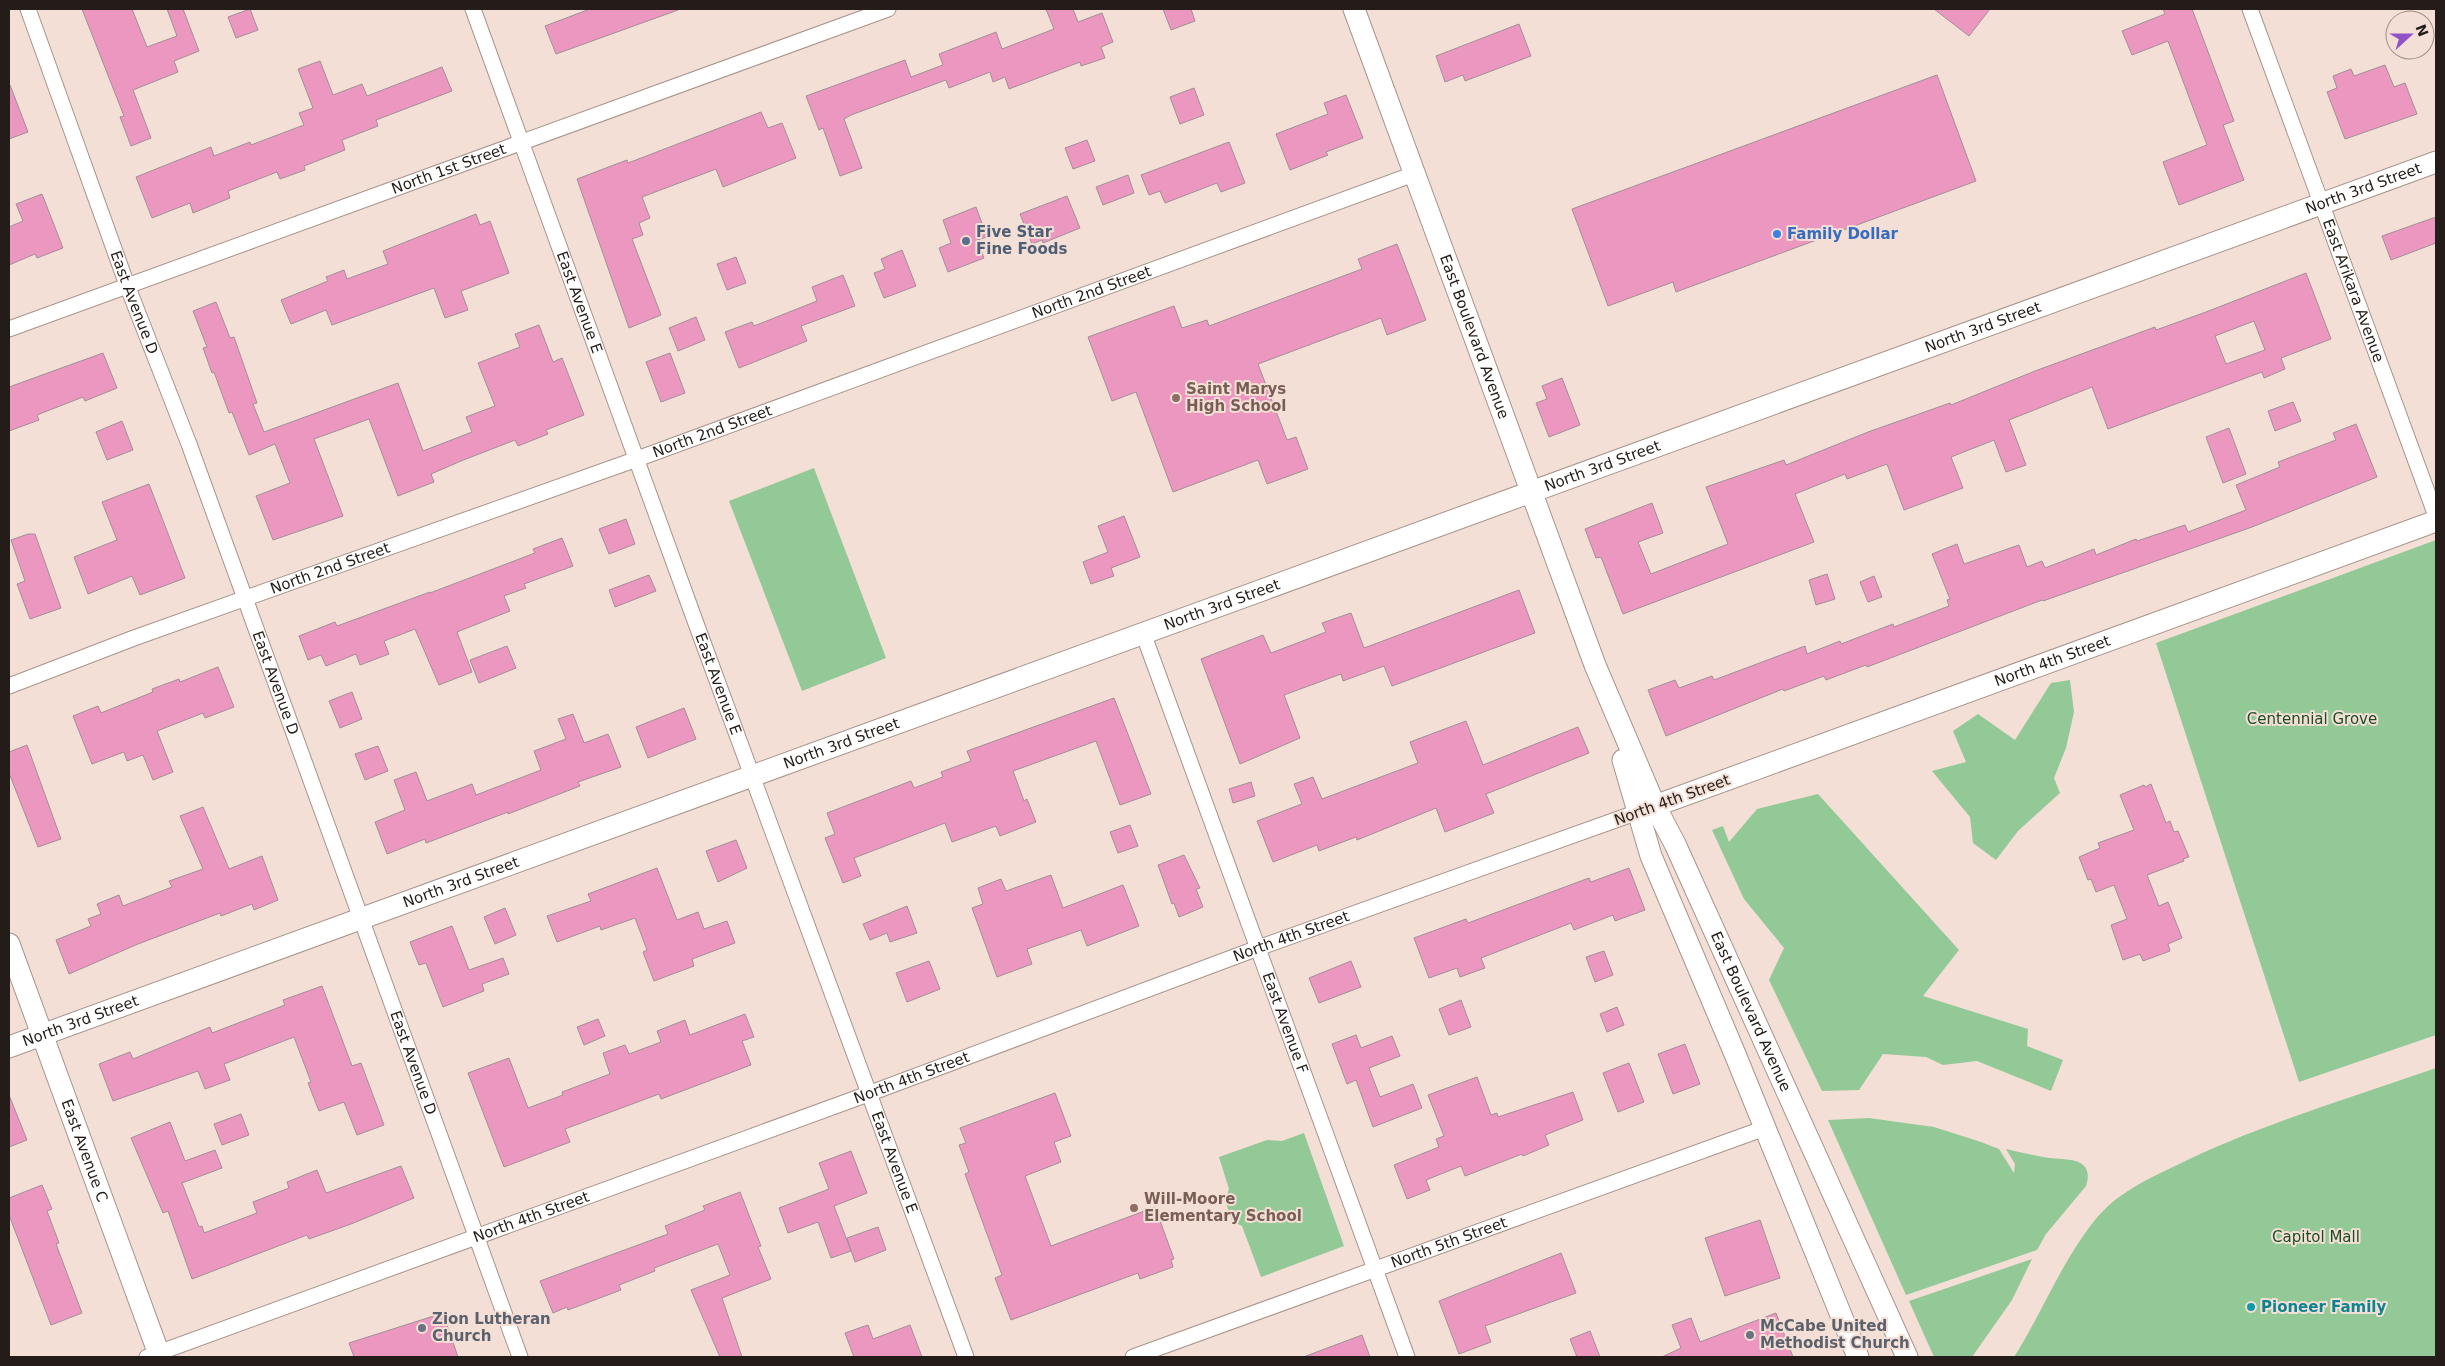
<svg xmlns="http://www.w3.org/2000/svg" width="2445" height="1366" font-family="'DejaVu Sans',sans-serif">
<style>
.green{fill:#93c997}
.building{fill:#ec97c0;stroke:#a28f97;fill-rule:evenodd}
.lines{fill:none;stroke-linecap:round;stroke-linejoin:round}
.street-casing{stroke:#a7948b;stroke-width:17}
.secondary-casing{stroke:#a7948b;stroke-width:23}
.street{stroke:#fff;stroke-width:15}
.secondary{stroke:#fff;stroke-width:21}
.shop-dot{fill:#3f7fe0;stroke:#f3dfd5;stroke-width:2}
.service-dot{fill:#5c6f8a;stroke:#f3dfd5;stroke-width:2}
.education-dot{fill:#8d6e63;stroke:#f3dfd5;stroke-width:2}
.culture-dot{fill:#0f9aa8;stroke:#f3dfd5;stroke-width:2}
.worship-dot{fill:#6b7280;stroke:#f3dfd5;stroke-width:2}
.labels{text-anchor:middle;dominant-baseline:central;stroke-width:4;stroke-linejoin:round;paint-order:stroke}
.street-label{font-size:15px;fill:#231c18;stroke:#f3dfd5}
.service-label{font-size:15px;font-weight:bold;fill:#4e5e75;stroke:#f3dfd5;text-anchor:start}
.shop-label{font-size:15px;font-weight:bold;fill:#366cbe;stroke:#f3dfd5;text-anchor:start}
.education-label{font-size:15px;font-weight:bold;fill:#785e54;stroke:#f3dfd5;text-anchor:start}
.park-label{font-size:15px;fill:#1b4c23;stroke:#f3dfd5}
.culture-label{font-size:15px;font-weight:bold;fill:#0d838f;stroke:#f3dfd5;text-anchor:start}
.worship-label{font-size:15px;font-weight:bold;fill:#5b616d;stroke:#f3dfd5;text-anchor:start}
</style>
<rect width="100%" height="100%" fill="#f3dfd5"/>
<g class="green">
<polygon points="814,468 886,658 802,691 729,501"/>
<polygon points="2436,540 2436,1035 2299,1082 2156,643"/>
<polygon points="2070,680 2074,712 2066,748 2054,778 2060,793 2018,831 1996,860 1973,843 1970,817 1932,771 1966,762 1953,731 1978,714 2015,740 2051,683"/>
<polygon points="1818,794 1959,950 1923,996 2028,1029 2027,1046 2063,1060 2051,1091 1977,1061 1943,1065 1926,1057 1883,1054 1859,1090 1822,1091 1769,980 1784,948 1744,899 1712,830 1723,826 1729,842 1757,809"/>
<path d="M2436,1068v289h-422c30,-47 49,-100 86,-143 20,-22 48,-35 73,-47 84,-42 175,-68 263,-99z"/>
<path d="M1869,1118l65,9 47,15 18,7 15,24 1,-9 -9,-15c14,3 29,7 43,9 19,2 46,-1 37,28l-40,48 -9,16 -131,45 -78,-175z"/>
<polygon points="1304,1133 1344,1246 1261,1277 1242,1226 1232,1221 1225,1200 1229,1189 1219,1157 1267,1140 1282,1141"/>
<polygon points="2032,1259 2012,1300 1972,1357 1934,1357 1909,1301"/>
</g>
<g class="building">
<polygon points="82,9 132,9 147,47 177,36 167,9 183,9 199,51 174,61 178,72 133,90 151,138 131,146 120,117 124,116"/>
<polygon points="250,9 258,30 236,38 228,17"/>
<polygon points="590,9 678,9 678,10 556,54 545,26"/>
<polygon points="1046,9 1073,9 1078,22 1102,13 1113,42 1101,47 1105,58 1081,66 1080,62 1009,89 1005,77 993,82 990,72 949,88 946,80 851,115 844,119 862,168 840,176 823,128 819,130 806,96 905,60 911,77 943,65 939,54 996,32 1002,49 1054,29"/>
<polygon points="1163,9 1191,9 1195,21 1171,30"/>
<polygon points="1934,9 1990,9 1969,36"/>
<polygon points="2163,9 2192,9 2234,121 2223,125 2244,180 2179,205 2163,162 2207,145 2168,41 2132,55 2122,31 2165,14"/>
<polygon points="1519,24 1531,56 1465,81 1463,75 1445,82 1436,56"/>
<polygon points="320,61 333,95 362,84 367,96 442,67 452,91 376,120 378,126 342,140 345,150 304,166 305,170 280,179 277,172 228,191 230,198 193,213 190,203 152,218 136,177 211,147 214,156 250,142 251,145 304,125 299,113 313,108 298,69"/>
<polygon points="2385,65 2394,87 2405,83 2417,114 2345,139 2327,92 2337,88 2333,76 2351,69 2354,76"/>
<polygon points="1937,75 1976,181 1676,292 1673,282 1608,306 1572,209"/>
<polygon points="10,85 28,132 9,139 9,86"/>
<polygon points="1194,88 1204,115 1180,124 1170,97"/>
<polygon points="1346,95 1363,138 1326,152 1328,155 1290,170 1276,134 1328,114 1324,103"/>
<polygon points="761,112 768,128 782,123 796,158 723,187 716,169 642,197 650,218 639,223 643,235 632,239 661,315 629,328 577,179 627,160 628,163"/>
<polygon points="1087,140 1095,161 1073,169 1065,148"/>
<polygon points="1229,142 1245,183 1221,192 1217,183 1165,203 1160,191 1149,195 1141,175"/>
<polygon points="1128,175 1134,193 1103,205 1096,187"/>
<polygon points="42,194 63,248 37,258 35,254 9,265 9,227 23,221 16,204"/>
<polygon points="1067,196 1080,228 1043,243 1042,240 1032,244 1020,214"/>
<polygon points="976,207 987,237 977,240 984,258 948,272 939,248 951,243 943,220"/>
<polygon points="476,214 480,225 490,221 509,273 461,291 468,310 445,318 434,288 332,325 326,310 291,324 281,300 328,281 326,277 344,270 347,279 388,264 383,251"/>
<polygon points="2436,217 2436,243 2391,260 2382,236"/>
<polygon points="1397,244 1426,320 1387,335 1381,318 1258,364 1287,440 1296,437 1308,469 1267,484 1258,460 1173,492 1136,392 1112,401 1088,337 1174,306 1182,328 1207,320 1209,326 1362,269 1358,259"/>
<polygon points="902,250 916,286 884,298 874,273 885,269 881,259"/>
<polygon points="736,257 746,283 727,290 717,264"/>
<path d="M2306,273l25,66 -50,19 4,11 -21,9 -2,-6 -154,57 -16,-42 -83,33 17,45 -20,7 -12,-32 -43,17 12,31 -59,22 -17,-46 -40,15 -2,-5 -50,20 19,48 -191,72 -22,-57 -5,1 -11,-29 67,-26 11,30 -25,9 13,32 77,-30 -22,-57 78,-27 2,5 82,-33 82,-29 1,2 84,-34 120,-44 1,3 50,-18zM2254,321l11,29 -39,14 -11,-28z"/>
<polygon points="843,275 855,306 801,326 807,341 739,368 725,332 752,322 754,326 817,301 812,287"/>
<polygon points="216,302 230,338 234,337 257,403 253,404 264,432 398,383 423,451 472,432 466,417 495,406 478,363 520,347 515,334 539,325 553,362 562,358 584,415 546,430 548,434 518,446 515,440 461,461 431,474 434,482 398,496 369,419 314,439 343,516 273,540 256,496 290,483 275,444 249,455 232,412 229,413 214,372 212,373 203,348 207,347 193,311"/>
<polygon points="696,317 705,340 678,351 669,328"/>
<polygon points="103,353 117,388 85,401 83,397 37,415 39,420 9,431 9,387"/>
<polygon points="670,353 685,393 661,402 646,362"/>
<polygon points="1562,378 1580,425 1549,437 1536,403 1547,399 1542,386"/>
<polygon points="2293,402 2301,421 2275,431 2268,411"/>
<polygon points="122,421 133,450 107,460 96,432"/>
<polygon points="2356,424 2377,477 2252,527 2043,601 2042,600 1867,667 1866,665 1826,680 1824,676 1784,691 1783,689 1666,736 1648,690 1675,680 1679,688 1712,676 1714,680 1805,646 1807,654 1840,641 1841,644 1893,624 1894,627 1949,606 1947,600 1950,599 1932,554 1957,544 1964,564 2019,545 2027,567 2042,561 2045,568 2094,549 2096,555 2136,539 2137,541 2185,525 2188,532 2246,510 2236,485 2280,467 2278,462 2336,440 2333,433"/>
<polygon points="2229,428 2246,474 2223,483 2206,437"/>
<polygon points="149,484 185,578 140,595 132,576 88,594 74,557 117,540 102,502"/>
<polygon points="1124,516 1140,557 1111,568 1114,576 1091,584 1083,562 1108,552 1098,526"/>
<polygon points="626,519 635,544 609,554 599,529"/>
<polygon points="28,534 35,534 61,608 30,619 17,584 25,581 11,540"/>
<polygon points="562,538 573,566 524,584 526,588 504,596 510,611 457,632 472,672 439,685 415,629 384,641 389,654 360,665 356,654 326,666 321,655 308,660 299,636 335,622 337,626 430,592 430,593 535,553 533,549"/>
<polygon points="1827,574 1835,599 1816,605 1809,580"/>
<polygon points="649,575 656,591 615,607 609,590"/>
<polygon points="1874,576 1882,597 1868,602 1860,582"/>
<polygon points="1519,590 1535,633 1392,686 1384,666 1343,681 1341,674 1284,695 1300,738 1240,764 1201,659 1263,635 1271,653 1326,632 1322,623 1351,613 1364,648"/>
<polygon points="507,646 516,668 479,683 470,660"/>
<polygon points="218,667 234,707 205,718 203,713 157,731 173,772 153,780 143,755 127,761 124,752 92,764 73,716 98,706 101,713 153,692 152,689 179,679 180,682"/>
<polygon points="352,692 362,719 340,728 329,701"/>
<polygon points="1114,698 1151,794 1120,805 1096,741 1013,771 1024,801 1027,799 1036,822 1000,836 996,826 952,842 945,823 854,858 861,876 843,883 825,838 835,834 827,813 911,781 914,788 943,777 941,772 971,761 967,751"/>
<polygon points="684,708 696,739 648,758 636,727"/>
<polygon points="573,714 584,743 608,734 621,767 578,782 580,786 508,814 508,812 426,843 425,839 387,854 375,822 405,810 394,780 416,772 427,801 472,784 476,795 541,770 534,751 566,739 558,719"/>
<polygon points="1466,721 1483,765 1578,727 1589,753 1486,794 1494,813 1445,832 1436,808 1357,840 1356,837 1319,851 1317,845 1273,862 1257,821 1302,804 1294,784 1313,777 1322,799 1418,763 1410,742"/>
<polygon points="27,745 61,839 38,847 9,773 9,752"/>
<polygon points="378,746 388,771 365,780 355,754"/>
<polygon points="1251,782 1255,796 1233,803 1229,789"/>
<polygon points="2151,784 2166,823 2170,821 2174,832 2178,831 2189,857 2183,859 2184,861 2147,875 2159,906 2168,902 2182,938 2168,944 2170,951 2143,961 2140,954 2123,960 2111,925 2127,919 2114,885 2096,892 2091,879 2088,880 2079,857 2100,848 2098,843 2134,830 2120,795 2144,785 2145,787"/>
<polygon points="203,807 229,869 262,856 278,900 254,910 252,904 221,916 220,913 138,944 69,974 56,940 91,926 88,919 101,914 97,904 119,895 123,906 172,887 169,881 203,869 180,816"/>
<polygon points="1130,825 1138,846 1118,853 1110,832"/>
<polygon points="736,840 747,868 718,882 706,851"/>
<polygon points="1184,855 1200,888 1196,889 1203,907 1179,917 1174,903 1172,904 1158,865"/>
<polygon points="657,868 677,920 698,912 704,929 727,921 735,943 692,959 694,966 654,981 643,952 647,950 635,918 601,930 600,926 557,942 547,916 591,901 588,894"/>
<polygon points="1629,868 1645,910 1615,921 1613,915 1574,930 1571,923 1481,958 1485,968 1460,977 1457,968 1429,978 1414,938 1466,919 1468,923 1589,878 1591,882"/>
<polygon points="1051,875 1063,908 1123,885 1139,926 1087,946 1081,930 1027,949 1032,964 997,977 972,908 983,904 978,888 1001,879 1006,891"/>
<polygon points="907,906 917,933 890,942 887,933 870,940 863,924"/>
<polygon points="505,908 516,935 495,944 484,917"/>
<polygon points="452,926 469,970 503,958 509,974 482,984 484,991 443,1007 426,963 419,965 410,942"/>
<polygon points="1604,951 1613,975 1595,982 1586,957"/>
<polygon points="929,961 940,989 907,1002 896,973"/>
<polygon points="1351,961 1361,987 1319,1003 1309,978"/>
<polygon points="322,986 352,1066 361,1063 384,1125 357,1135 344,1102 319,1111 308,1083 311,1082 294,1037 224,1064 230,1080 205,1089 198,1071 113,1101 99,1064 130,1052 133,1059 210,1027 212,1033 285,1005 283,1000"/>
<polygon points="1461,1000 1471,1027 1449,1035 1439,1009"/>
<polygon points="1617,1007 1624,1025 1607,1032 1600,1014"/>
<polygon points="745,1014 754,1037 742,1041 751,1065 661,1099 659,1094 565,1129 570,1142 504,1167 468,1073 509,1058 528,1108 563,1095 562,1092 610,1074 603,1053 625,1045 629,1054 661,1042 657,1031 685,1020 690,1035"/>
<polygon points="598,1019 605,1036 584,1045 577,1027"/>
<polygon points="1356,1035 1361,1048 1392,1036 1400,1056 1369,1068 1380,1097 1413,1084 1422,1108 1373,1127 1356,1080 1347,1084 1332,1044"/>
<polygon points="1685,1044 1700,1084 1673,1094 1658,1054"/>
<polygon points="1629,1063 1644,1102 1618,1112 1603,1073"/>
<polygon points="1477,1077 1491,1115 1497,1113 1498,1117 1573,1092 1583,1120 1545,1135 1549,1145 1523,1156 1522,1154 1465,1176 1461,1166 1426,1180 1430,1190 1407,1199 1394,1165 1439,1147 1436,1139 1444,1136 1428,1095"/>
<polygon points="1055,1093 1071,1136 1054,1142 1061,1162 1025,1176 1051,1246 1155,1207 1174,1259 1171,1260 1173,1267 1140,1279 1138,1273 1011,1320 995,1278 1002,1275 965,1174 969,1172 959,1145 966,1143 960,1128"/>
<polygon points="9,1095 27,1140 9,1147"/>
<polygon points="241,1114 249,1135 222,1145 214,1124"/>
<polygon points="170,1122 185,1161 215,1150 222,1168 182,1183 199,1227 202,1226 204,1233 257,1213 253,1202 289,1188 287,1182 317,1170 326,1193 401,1166 414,1198 351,1224 309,1239 307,1235 192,1279 168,1211 163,1213 131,1138"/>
<polygon points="851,1151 867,1193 834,1206 851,1251 831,1258 818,1222 788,1233 779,1208 829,1189 819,1163"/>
<polygon points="42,1185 52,1209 47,1211 59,1243 56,1244 82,1313 51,1325 9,1215 9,1198"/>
<polygon points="740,1192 761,1246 758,1247 771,1279 722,1298 742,1357 720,1357 691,1290 730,1275 718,1244 654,1268 655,1271 619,1285 621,1290 568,1310 567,1307 553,1313 540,1281 668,1234 665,1226 705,1210 703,1206"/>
<polygon points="1760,1220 1780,1278 1725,1296 1705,1238"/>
<polygon points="878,1227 886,1250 855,1262 847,1238"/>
<polygon points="1561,1253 1576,1293 1485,1326 1491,1342 1459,1354 1439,1301"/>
<polygon points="443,1313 458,1357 354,1357 349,1343"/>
<polygon points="1776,1313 1793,1357 1662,1357 1681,1348 1672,1325 1691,1318 1700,1342"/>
<polygon points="868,1325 873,1339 910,1325 922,1357 854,1357 845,1333"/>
<polygon points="1590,1331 1600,1357 1577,1357 1570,1339"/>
<polygon points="1362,1335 1370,1357 1306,1357 1306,1356"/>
</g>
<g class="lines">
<g class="street-casing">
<g id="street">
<path id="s1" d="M28,9l99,276 62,159 331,913"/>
<path id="s2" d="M473,9l221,609 272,739"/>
<path id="s3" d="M2250,9l186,507"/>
<path id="s4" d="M9,329l879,-320"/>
<path id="s5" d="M1143,633l264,724"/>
<path id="s6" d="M9,686l125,-48 503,-179 777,-285"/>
<path id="s7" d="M147,1357l721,-263 390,-146 380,-136"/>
<path id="s8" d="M1133,1357l632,-229"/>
</g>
</g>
<g class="secondary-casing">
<g id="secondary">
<path id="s9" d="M1354,9l241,656 60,141 20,38 232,513"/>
<polyline points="1623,760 1651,856 1735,1054 1858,1357"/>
<path id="s10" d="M1638,812l798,-291"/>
<path id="s11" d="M9,944l151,413"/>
<path id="s12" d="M9,1047l2427,-885"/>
</g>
</g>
<use href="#street" class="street"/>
<use href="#secondary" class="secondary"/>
</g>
<circle class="shop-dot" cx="1777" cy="234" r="5"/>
<circle class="service-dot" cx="966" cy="241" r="5"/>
<g class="education-dot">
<circle cx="1176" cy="398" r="5"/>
<circle cx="1134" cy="1208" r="5"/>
</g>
<circle class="culture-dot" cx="2251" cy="1307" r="5"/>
<g class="worship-dot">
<circle cx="422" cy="1328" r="5"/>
<circle cx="1750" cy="1335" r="5"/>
</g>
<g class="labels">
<g class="street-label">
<text stroke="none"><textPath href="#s4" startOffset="468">North 1st Street</textPath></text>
<text stroke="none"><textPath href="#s12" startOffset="2506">North 3rd Street</textPath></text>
<text stroke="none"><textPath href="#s3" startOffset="300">East Arikara Avenue</textPath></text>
<text stroke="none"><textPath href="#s6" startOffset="1152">North 2nd Street</textPath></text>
<text stroke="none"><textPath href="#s1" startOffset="312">East Avenue D</textPath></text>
<text stroke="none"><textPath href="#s2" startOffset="312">East Avenue E</textPath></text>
<text stroke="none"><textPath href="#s12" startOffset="2101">North 3rd Street</textPath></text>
<text stroke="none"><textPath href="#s9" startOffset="349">East Boulevard Avenue</textPath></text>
<text stroke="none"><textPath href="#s6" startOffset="748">North 2nd Street</textPath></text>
<text stroke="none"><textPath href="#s12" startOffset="1696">North 3rd Street</textPath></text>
<text stroke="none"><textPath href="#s6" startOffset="342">North 2nd Street</textPath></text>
<text stroke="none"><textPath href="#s12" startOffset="1291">North 3rd Street</textPath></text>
<text stroke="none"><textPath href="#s10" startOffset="441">North 4th Street</textPath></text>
<text stroke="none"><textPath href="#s1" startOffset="718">East Avenue D</textPath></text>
<text stroke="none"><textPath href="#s2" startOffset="718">East Avenue E</textPath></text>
<text stroke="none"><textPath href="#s12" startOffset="886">North 3rd Street</textPath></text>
<text transform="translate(1672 800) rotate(-20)">North 4th Street</text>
<text stroke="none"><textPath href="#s12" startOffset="481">North 3rd Street</textPath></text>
<text stroke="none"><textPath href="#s7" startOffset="1219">North 4th Street</textPath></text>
<text stroke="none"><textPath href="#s9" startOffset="1079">East Boulevard Avenue</textPath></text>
<text stroke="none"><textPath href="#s12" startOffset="76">North 3rd Street</textPath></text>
<text stroke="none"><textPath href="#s5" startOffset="415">East Avenue F</textPath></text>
<text stroke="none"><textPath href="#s1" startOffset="1122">East Avenue D</textPath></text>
<text stroke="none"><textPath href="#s7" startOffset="814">North 4th Street</textPath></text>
<text stroke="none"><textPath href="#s11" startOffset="220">East Avenue C</textPath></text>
<text stroke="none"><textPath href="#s2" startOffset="1228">East Avenue E</textPath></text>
<text stroke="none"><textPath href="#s7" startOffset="409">North 4th Street</textPath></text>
<text stroke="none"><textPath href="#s8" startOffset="336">North 5th Street</textPath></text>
</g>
<g class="service-label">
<text x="976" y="232">Five Star<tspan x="976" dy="17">Fine Foods</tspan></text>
</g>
<g class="shop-label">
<text x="1787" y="234">Family Dollar</text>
</g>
<g class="education-label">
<text x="1186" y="389">Saint Marys<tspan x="1186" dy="17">High School</tspan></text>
<text x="1144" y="1199">Will-Moore<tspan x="1144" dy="17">Elementary School</tspan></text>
</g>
<g class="park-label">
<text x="2312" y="719">Centennial Grove</text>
<text x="2316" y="1237">Capitol Mall</text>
</g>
<g class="culture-label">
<text x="2261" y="1307">Pioneer Family</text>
</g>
<g class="worship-label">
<text x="432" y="1319">Zion Lutheran<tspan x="432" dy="17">Church</tspan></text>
<text x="1760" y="1326">McCabe United<tspan x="1760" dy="17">Methodist Church</tspan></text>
</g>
</g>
<rect width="2445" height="1366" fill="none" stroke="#231c18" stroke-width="20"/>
<g transform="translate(2410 35) rotate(69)"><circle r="24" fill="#f3dfd5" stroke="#a09189"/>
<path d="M0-4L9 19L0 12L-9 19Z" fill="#9152c8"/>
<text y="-8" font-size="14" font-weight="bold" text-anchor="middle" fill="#231c18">N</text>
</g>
</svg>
